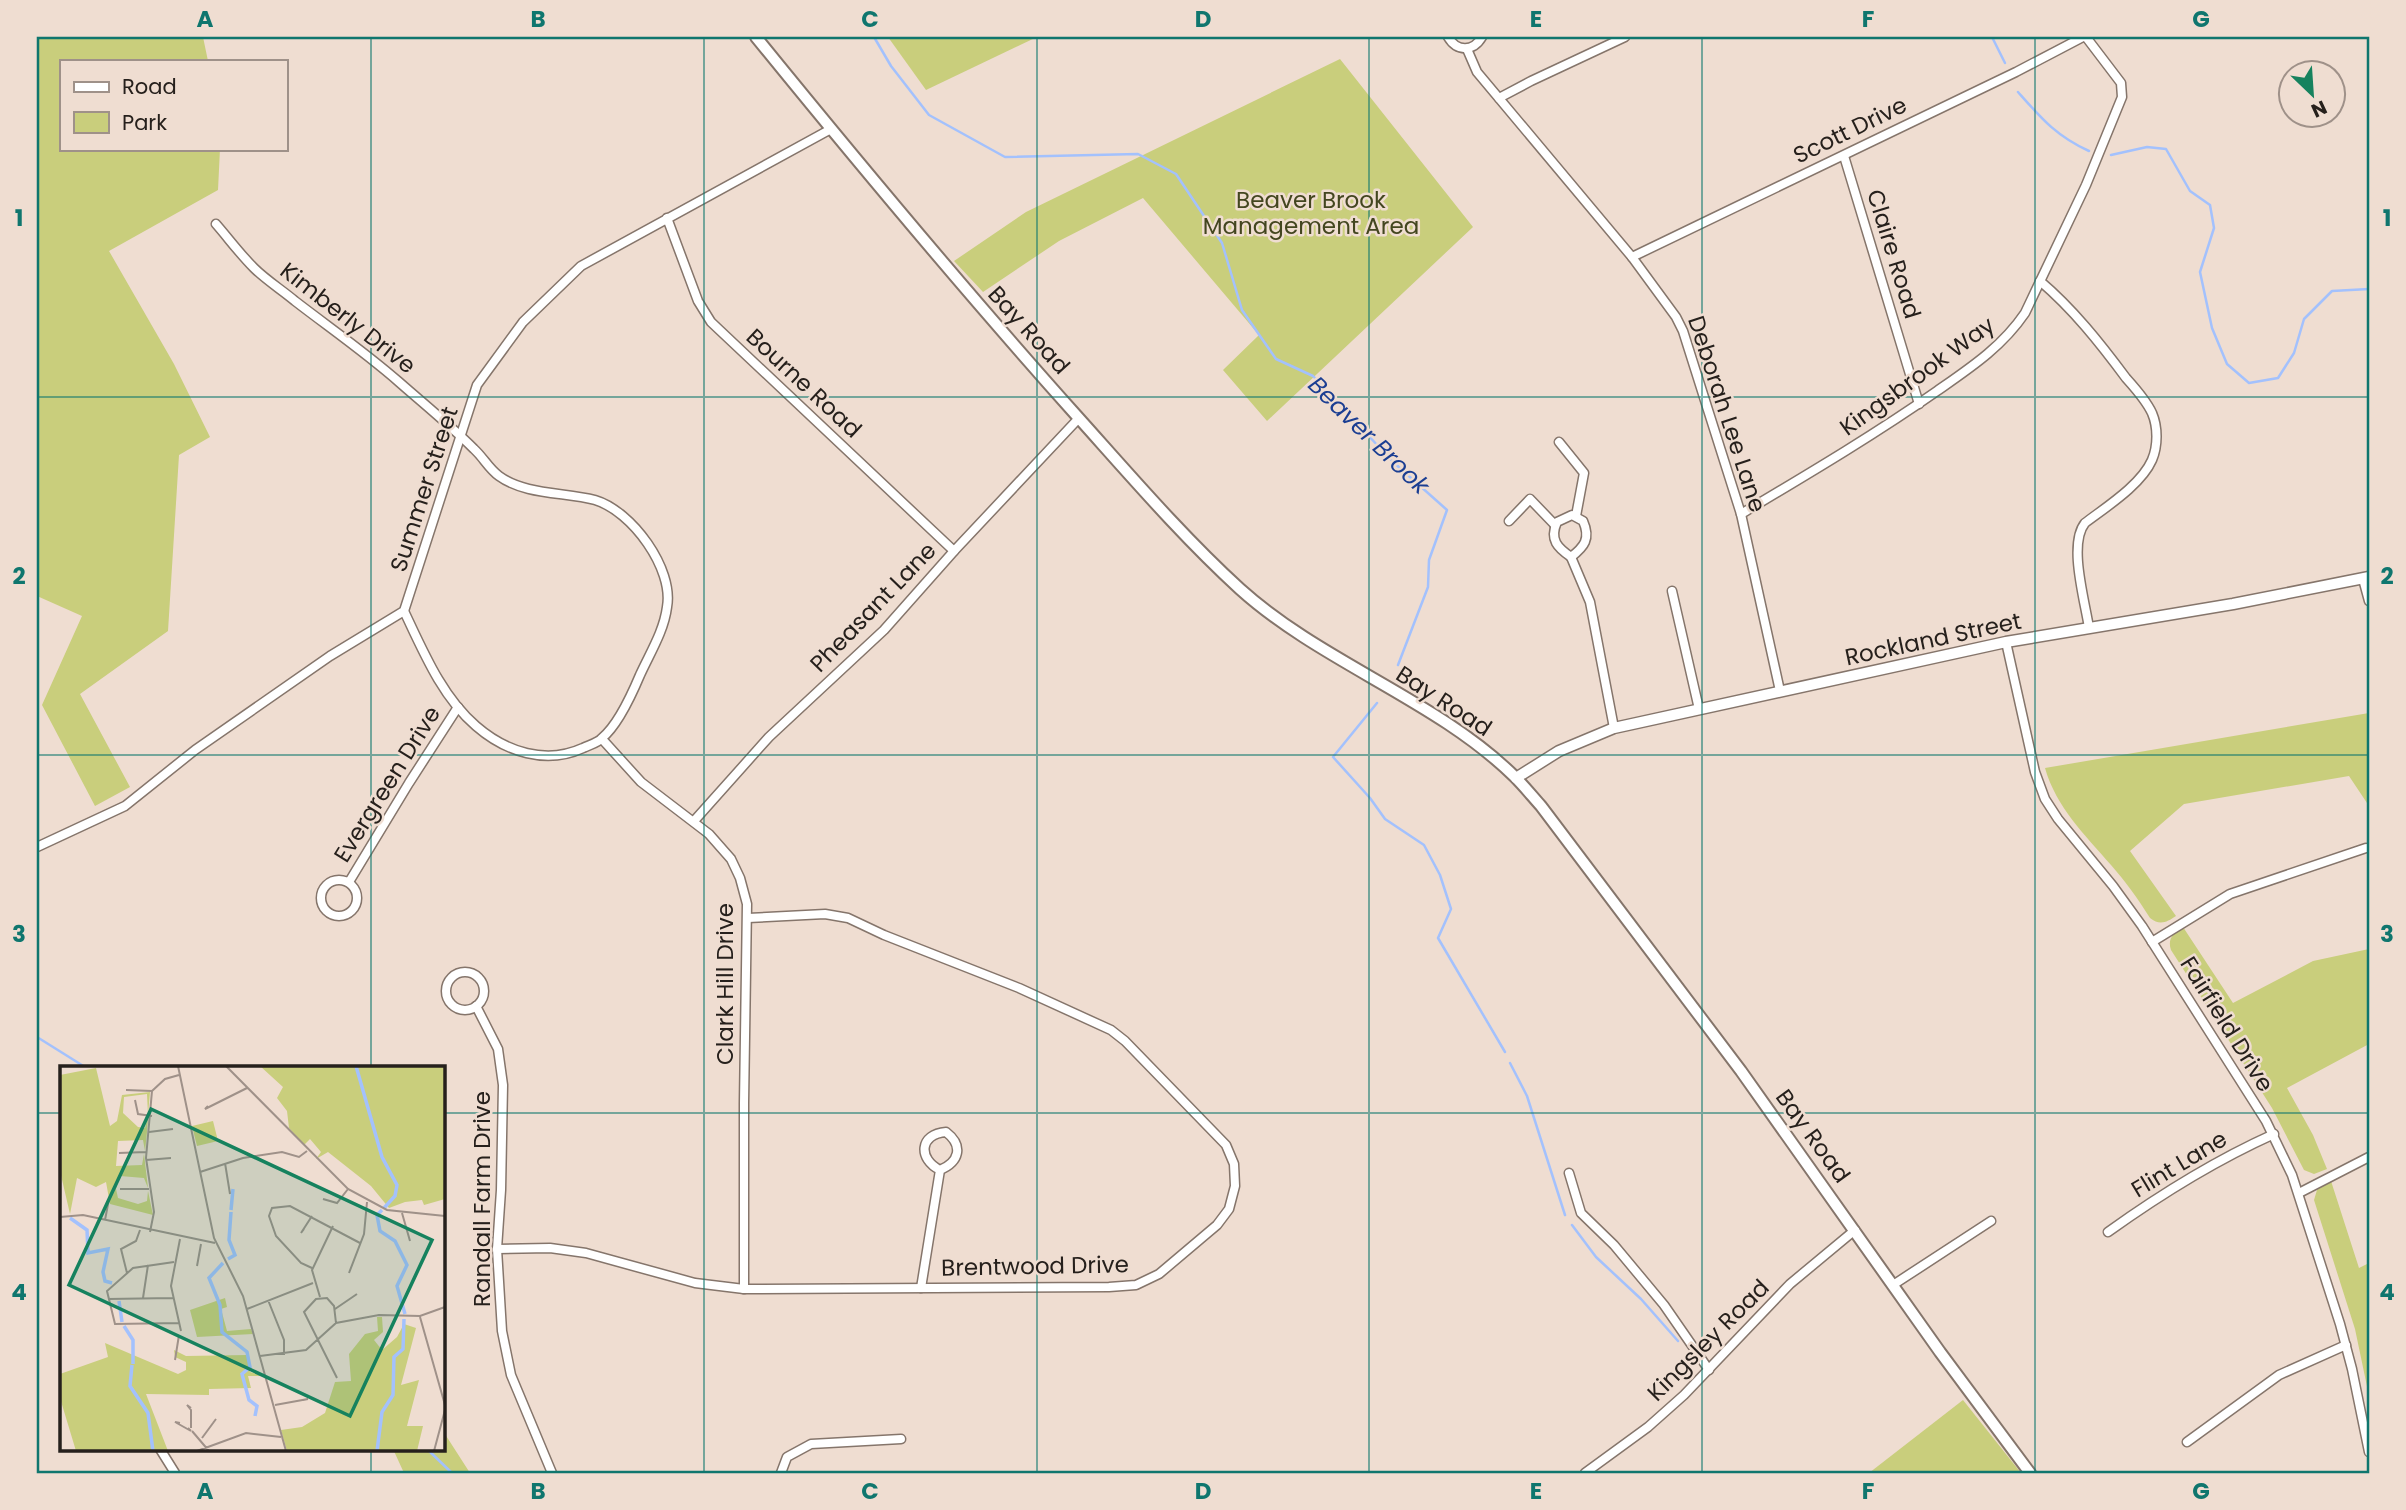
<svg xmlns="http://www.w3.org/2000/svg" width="2406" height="1510" font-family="Poppins,sans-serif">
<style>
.green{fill:#c9ce7c}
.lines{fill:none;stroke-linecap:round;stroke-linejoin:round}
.stream{stroke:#a3c1fd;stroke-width:2.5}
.minor-casing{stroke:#85756b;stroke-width:11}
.tertiary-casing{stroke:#85756b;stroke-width:13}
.secondary-casing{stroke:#85756b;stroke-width:14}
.minor{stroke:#fff;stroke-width:8}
.tertiary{stroke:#fff;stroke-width:10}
.secondary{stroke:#fff;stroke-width:10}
.grid{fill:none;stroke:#0f766e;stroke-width:2;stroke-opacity:0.55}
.labels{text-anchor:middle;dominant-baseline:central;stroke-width:5;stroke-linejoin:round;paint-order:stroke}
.street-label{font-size:23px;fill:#26201c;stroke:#efddd1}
.park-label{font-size:23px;fill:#43461f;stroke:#efddd1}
.water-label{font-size:24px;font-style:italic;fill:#1b3e92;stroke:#efddd1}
.inset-river{fill:none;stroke:#a3c1fd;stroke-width:3.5}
.inset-road{fill:none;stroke:#9f9189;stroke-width:2}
.view{fill:#16825e;fill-opacity:0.15;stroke:#16825e;stroke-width:3.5}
.inset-edge{fill:none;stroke:#26201c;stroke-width:3.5}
.neatline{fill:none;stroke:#0f766e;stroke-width:2.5}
.grid-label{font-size:23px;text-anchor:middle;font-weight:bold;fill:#0f766e}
</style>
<rect width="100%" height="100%" fill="#efddd1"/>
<g class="green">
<polygon points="37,37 203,37 208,61 61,61 61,149 220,149 218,190 109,251 174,364 210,437 179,455 168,631 80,694 130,787 95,806 42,705 82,616 37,596"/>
<polygon points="888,37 1037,37 926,90"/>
<polygon points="1340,59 1473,227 1267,421 1223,370 1259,335 1143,198 1059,241 983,292 954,261 1026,212"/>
<path d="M2369,713v93l-20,-30 -165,28 -54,47 46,65c-9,6 -16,10 -26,2 -12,-19 -24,-36 -39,-53 -26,-30 -55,-58 -66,-97z"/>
<path d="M2183,927l50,76 80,-42 56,-12v95l-82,44 26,47 14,34 -13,5 -10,-4 -32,-62 -101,-158c-4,-12 3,-17 12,-23z"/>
<polygon points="2331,1181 2359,1268 2369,1263 2369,1396 2355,1329 2314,1200 2317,1190"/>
<polygon points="1963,1400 2021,1473 1869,1473"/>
<polygon points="443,1431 470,1473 404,1473 393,1449 443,1449"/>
</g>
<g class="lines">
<g class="stream">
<polyline points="874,37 891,66 929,115 1005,157 1138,154 1176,174 1222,243 1242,310 1276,359 1313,376 1392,461 1447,510 1429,560 1428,587 1398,665"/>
<polyline points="1992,37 2005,63"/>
<path d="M2018,92c23,26 38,44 71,59"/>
<polyline points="2111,155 2147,147 2166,149 2190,191 2210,205 2214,228 2200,272 2212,328 2227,364 2249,383 2278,378 2294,353 2304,319 2332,291 2369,289"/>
<polyline points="1377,703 1333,757 1370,798 1385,819 1424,845 1440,875 1451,909 1438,938 1505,1052"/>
<polyline points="37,1037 85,1067"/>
<polyline points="1510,1063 1527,1096 1565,1215"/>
<polyline points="1572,1225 1596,1257 1641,1299 1678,1341"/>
<polyline points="427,1449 452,1473"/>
</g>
<g class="minor-casing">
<g id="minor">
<path d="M1448,37c9,15 25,15 34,0"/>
<polyline points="1467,49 1477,72 1632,257 1676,317 1683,331 1741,514 1780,691"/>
<polyline points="1499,98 1531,81 1625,37"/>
<polyline points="1844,156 1919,404"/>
<polyline points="667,218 698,301 711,322 954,551"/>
<path d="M216,224c13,15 24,30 38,44 12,12 28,22 41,33 35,27 71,52 104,81 25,22 51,43 75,67 9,8 15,20 25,27 26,19 66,16 96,24 37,11 79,69 72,107 -3,24 -17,46 -27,68 -8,19 -22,50 -38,63 -4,5 -13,7 -19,10 -37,17 -77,4 -107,-22 -34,-29 -53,-75 -72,-115"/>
<polyline points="1632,257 2016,72 2083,37"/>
<path d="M2040,281c33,28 60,62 86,97 9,10 20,22 26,35 6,14 6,33 0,47 -11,25 -46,47 -67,63 -17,21 0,78 4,105"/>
<polyline points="1559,442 1584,473 1576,516"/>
<path d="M1741,514c67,-40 133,-79 196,-123 33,-23 65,-44 88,-78l61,-128 36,-88 -1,-14 -35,-46"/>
<path d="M1572,515l11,6c8,18 1,26 -12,36 -13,-9 -22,-17 -14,-35z"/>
<polyline points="1509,521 1530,499 1555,525"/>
<polyline points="1571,557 1590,602 1614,728"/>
<polyline points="2363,579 2369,601"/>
<polyline points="1672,591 1699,709"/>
<polyline points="2006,642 2035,772 2045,799 2058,819 2113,886 2142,926 2266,1121 2292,1175 2340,1324 2352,1369 2369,1452"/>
<polyline points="602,739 641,782 709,834 731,859 740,878 747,904 744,1103 744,1289"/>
<polyline points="694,821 769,737 884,630 954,551 1079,418"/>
<polyline points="37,847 125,806 195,750 330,656 404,611 477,385 523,322 581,266 831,129"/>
<circle cx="339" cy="898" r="18"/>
<polyline points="349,882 409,783 458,707"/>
<polyline points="2152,942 2230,894 2366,848"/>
<circle cx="465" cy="991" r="19"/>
<polyline points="476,1006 498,1049 503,1085 501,1190 497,1249 502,1331 511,1375 552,1473"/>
<polyline points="1569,1173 1581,1213 1614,1245 1664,1305 1709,1370"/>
<polyline points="2299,1193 2369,1157"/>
<path d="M2108,1232c53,-38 106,-71 166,-98"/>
<polyline points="497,1249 550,1248 586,1253 695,1283 744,1289 1109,1287 1136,1285 1159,1274 1217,1225 1229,1209 1235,1186 1234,1164 1226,1145 1125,1041 1111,1030 1019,988 884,935 848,918 825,914 748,918"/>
<polyline points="1893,1285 1991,1221"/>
<path d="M921,1288l19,-118c-22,-11 -21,-36 6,-38 18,14 13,30 -6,38"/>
<polyline points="2187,1442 2279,1375 2346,1345"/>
<polyline points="160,1449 175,1473"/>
<polyline points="781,1473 787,1457 811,1444 901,1439"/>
<polyline points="1585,1473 1648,1427 1684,1395 1790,1284 1855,1230"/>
</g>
</g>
<g class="tertiary-casing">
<polyline id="tertiary" points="1516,778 1559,751 1614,728 2006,642 2233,604 2369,577"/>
</g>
<g class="secondary-casing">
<path id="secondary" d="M756,37c104,128 210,255 320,378 53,59 105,120 164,174 82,74 197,111 275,188 9,9 17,19 26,29l200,265 199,281 90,121"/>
</g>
<use href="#minor" class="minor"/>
<use href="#tertiary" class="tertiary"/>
<use href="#secondary" class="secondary"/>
</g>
<path class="grid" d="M371,37v1030M704,37v1436M1037,37v1436M1369,37v1436M1702,37v1436M2035,37v1436M37,397h2332M37,755h2332M37,1113h24M443,1113h1926M371,1449v24"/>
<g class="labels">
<g class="street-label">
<text transform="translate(1850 130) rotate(-26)">Scott Drive</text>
<text transform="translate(1894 254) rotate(73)">Claire Road</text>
<text transform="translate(348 318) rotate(38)">Kimberly Drive</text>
<text transform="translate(1029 330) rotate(48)">Bay Road</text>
<text transform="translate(1917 376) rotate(-36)">Kingsbrook Way</text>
<text transform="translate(804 383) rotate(43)">Bourne Road</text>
<text transform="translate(1727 414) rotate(72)">Deborah Lee Lane</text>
<text transform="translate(424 489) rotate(-72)">Summer Street</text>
<text transform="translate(873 607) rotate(-46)">Pheasant Lane</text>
<text transform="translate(1933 639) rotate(-12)">Rockland Street</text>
<text transform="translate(1444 701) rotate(33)">Bay Road</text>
<text transform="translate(387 784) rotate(-58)">Evergreen Drive</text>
<text transform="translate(725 984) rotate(-90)">Clark Hill Drive</text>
<text transform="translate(2227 1024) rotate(58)">Fairfield Drive</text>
<text transform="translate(1813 1136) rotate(54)">Bay Road</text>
<text transform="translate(2179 1164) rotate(-31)">Flint Lane</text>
<text transform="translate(482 1199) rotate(-90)">Randall Farm Drive</text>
<text transform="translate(1035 1266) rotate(-1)">Brentwood Drive</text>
<text transform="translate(1708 1340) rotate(-45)">Kingsley Road</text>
</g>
<g class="park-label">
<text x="1311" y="200">Beaver Brook<tspan x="1311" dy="26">Management Area</tspan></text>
</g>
<g class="water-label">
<text transform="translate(1369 435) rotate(44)">Beaver Brook</text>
</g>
</g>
<g transform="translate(60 1066)">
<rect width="385" height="385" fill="#efddd1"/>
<path d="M200,0h185v133l-21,6 -2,-5 -17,2 -16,6 -18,-22 -43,-34 -12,7 5,-7 -11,-13 -6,6 -15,-17 -2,-17 -10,-13 6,-11zM36,2l14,58 7,-5 5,-26 28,-3 -2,23 -1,-21 -23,3 -1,16 15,14 7,1 3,-11 -1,15 -2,19 -2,-11 -25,1 -2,25 26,-1 2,-11 4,34 -4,-10 -24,-2 -4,13 2,9 20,6 9,-3 1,-10 5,24 -43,-11 -4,-22 -10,5 -19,-9 -7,36 -10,-43v-96zM153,55l5,20 -21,5 -5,-20zM165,232l2,9 -6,2 6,22 24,-2 2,5 -56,3 -7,-27zM317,251h5l1,15 -9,8 8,10 15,-13 7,-13 12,4 -15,57 18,-5 -12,46h16l-6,25h-130l-6,-21 21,-3 23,-14 10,-31 16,-1 -2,-27 16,-20 13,-3zM45,277l73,31 8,-4v-8l-11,-5 -1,-7 12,6 61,-1 3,17 13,4h-15l3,12 -42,1v6l-63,-1 22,57h-92l-16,-53v-24l48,-17z" fill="#c9ce7c"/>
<path class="inset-river" d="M296,0l26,91 15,28 -2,11 -11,12M171,144l2,-21M322,144l-5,5 3,16 15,10 12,24 -10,21 8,28M10,152l17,12 1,23 20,-4 -5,23 2,9 7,2M168,193l7,-4 -6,-15 2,-28M163,197l-14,15 11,27 2,27 25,20 3,15 -8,7 7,26 8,6 -2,10M59,235l3,21M64,260l9,14v24M72,299l-2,21 18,27 5,38M317,385l5,-39 11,-17 1,-38 9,-8 1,-30"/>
<path class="inset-road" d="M118,0l36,172 29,58 43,155M166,0l122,123 39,21 58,6M66,24l26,1M75,34l3,14 14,2M148,40l-3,3 42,-21M89,66l24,-3M59,87l27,-1M86,94l25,-2M165,97l5,31M140,106l43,-14 39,-6 17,5 8,-6M60,123h29M263,133l14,4 11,-14M342,147l8,28M0,151l23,-2 132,28M45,154l4,-21M244,163l-3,4 11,-17M90,166l4,-20 -8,-54 6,-67 13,-12 14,-4M120,173l-9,47 10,45M114,196l-41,6 -26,23 8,33 65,-1M137,200l4,-22M252,202l-11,-5 -25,-27 -7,-20 3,-8 18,-2 70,37M67,207l-6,-24 15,-8 4,-11M289,207l15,-39 3,-32M260,231l-8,-27 21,-44M83,232l5,-33M48,233l65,-1M208,234l16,40v15M187,243l66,-26M275,243l22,-15M360,251l25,88M276,257l-2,-17 -7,-8 -11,1 -12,13 33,66M200,290l46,-6 30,-27 43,-8 41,1 25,-9M115,294l4,-25M215,339l33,-6 -5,1M131,342l-4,-3 4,5v18M120,357l-5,-1 16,9 -3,-3M132,365l17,20M142,372l14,-19 -3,4M137,385l49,-18 35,4M374,385l11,-41"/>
<path class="view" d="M91,43l281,131 -82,176 -281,-131z"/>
<rect width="385" height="385" class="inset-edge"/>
</g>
<rect width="2406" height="1510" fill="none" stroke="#efddd1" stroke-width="77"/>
<rect x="60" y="60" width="228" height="91" fill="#efddd1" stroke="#9f9189" stroke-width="2"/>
<rect x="74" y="82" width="35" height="10" fill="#ffffff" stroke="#9f9189" stroke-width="2"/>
<text x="122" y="94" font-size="21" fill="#26201c">Road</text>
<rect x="74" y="112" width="35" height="21" fill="#c9ce7c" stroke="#9f9189" stroke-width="2"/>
<text x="122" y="130" font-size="21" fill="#26201c">Park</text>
<g transform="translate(2312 94) rotate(155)"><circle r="33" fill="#efddd1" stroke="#9f9189" stroke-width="2"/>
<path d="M0-5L12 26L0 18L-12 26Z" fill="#16825e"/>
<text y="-10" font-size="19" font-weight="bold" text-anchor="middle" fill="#26201c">N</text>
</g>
<rect x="38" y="38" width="2330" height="1434" class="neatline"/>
<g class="grid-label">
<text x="205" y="27">A</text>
<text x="538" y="27">B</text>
<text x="870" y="27">C</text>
<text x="1203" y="27">D</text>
<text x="1536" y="27">E</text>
<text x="1868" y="27">F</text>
<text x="2201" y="27">G</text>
<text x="19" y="226">1</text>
<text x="2387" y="226">1</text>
<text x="19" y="584">2</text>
<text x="2387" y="584">2</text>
<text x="19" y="942">3</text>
<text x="2387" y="942">3</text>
<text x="19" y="1300">4</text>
<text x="2387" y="1300">4</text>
<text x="205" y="1499">A</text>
<text x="538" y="1499">B</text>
<text x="870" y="1499">C</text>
<text x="1203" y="1499">D</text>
<text x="1536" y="1499">E</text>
<text x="1868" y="1499">F</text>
<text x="2201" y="1499">G</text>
</g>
</svg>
